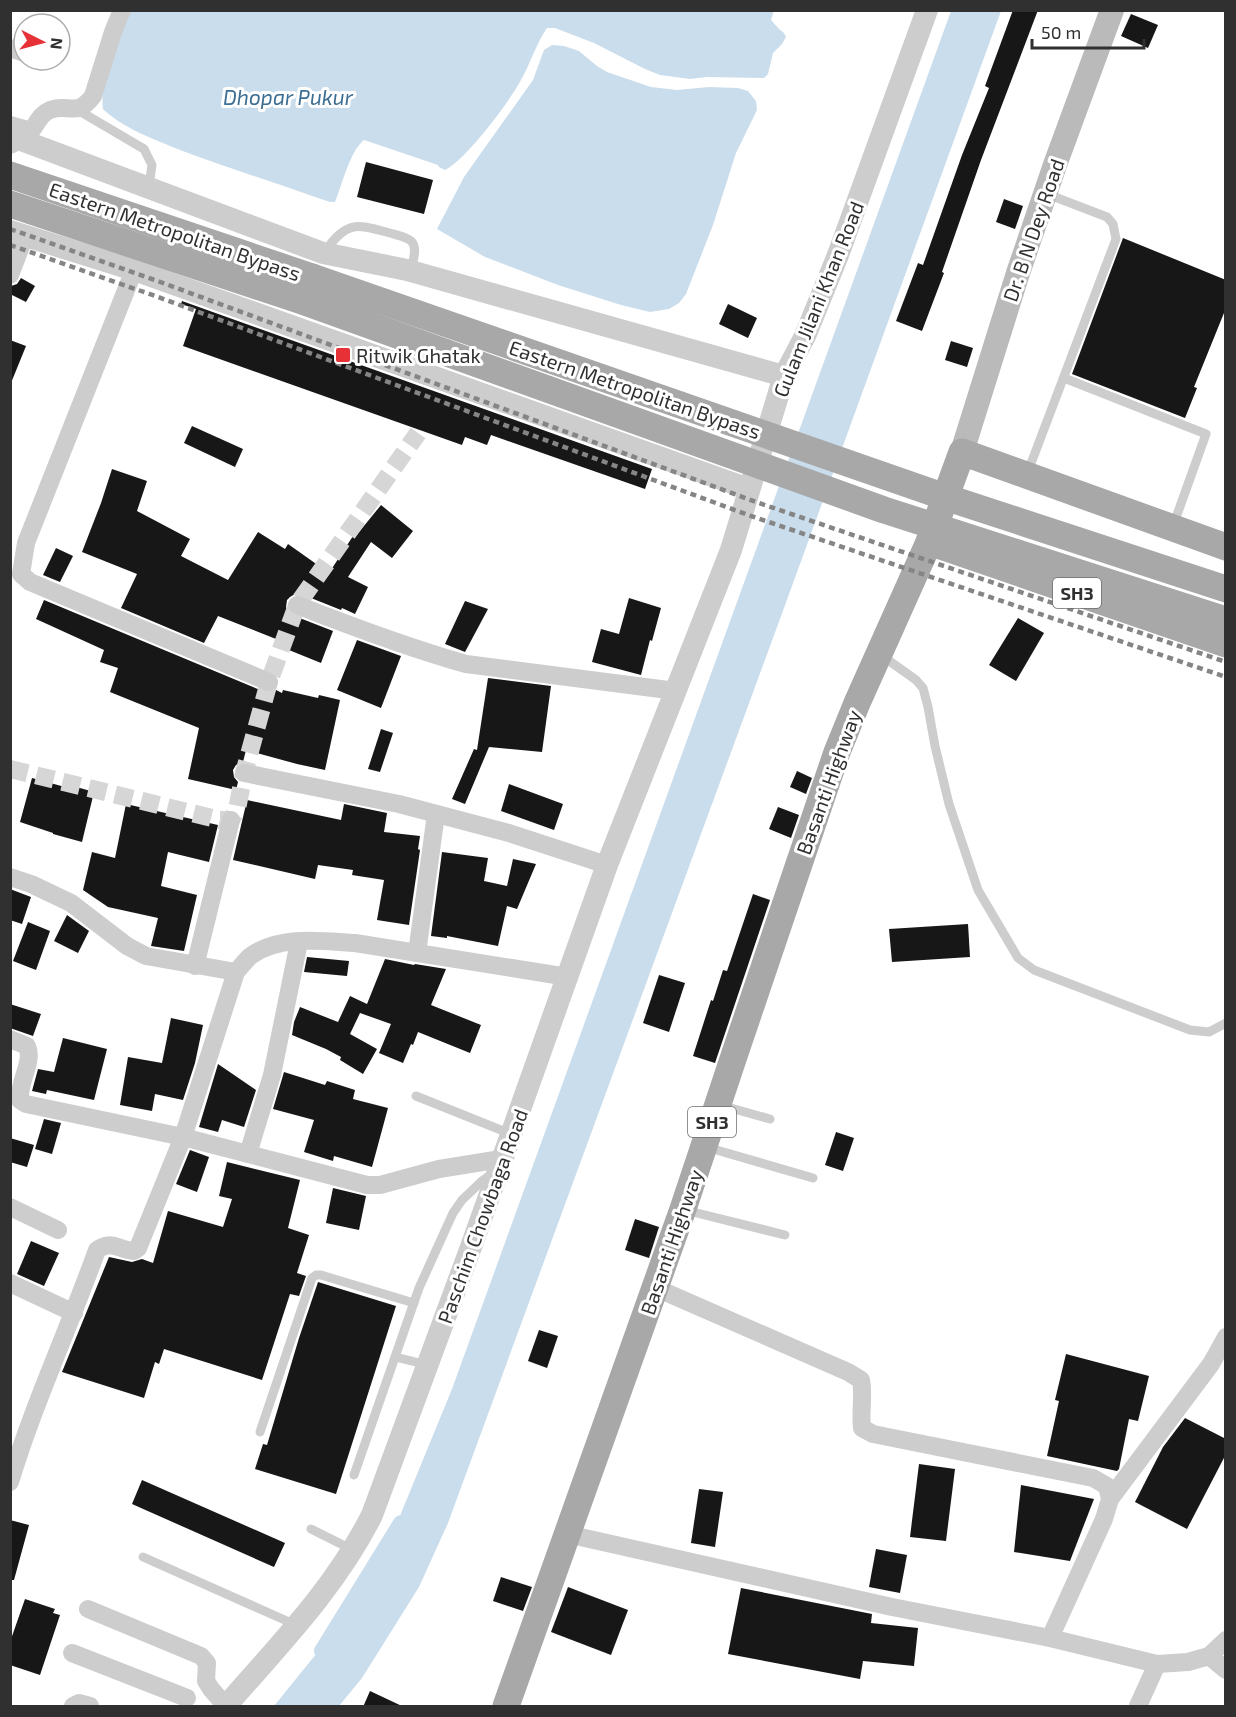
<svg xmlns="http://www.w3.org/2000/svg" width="1236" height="1717" font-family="'Exo 2',sans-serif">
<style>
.water{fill:#caddec}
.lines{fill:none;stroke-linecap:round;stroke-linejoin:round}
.canal{stroke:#caddec;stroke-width:16}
.building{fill:#171717}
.minor-tunnel{stroke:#d6d6d6;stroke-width:18;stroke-dasharray:18 9;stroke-linecap:butt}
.service{stroke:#cdcdcd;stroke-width:9}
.minor{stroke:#cdcdcd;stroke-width:18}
.tertiary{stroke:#cdcdcd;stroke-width:22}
.secondary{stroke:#bababa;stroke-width:24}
.primary{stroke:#a8a8a8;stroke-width:27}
.rail{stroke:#858585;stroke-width:4.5;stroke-dasharray:6 4.5;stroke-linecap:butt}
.primary-bridge{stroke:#a8a8a8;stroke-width:27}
.poi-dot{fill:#e63237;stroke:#fff;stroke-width:2}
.labels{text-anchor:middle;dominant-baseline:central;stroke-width:6;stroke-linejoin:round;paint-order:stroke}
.shield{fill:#fff;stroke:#6e6e6e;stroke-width:1.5}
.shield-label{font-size:18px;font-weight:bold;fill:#303030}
.street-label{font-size:20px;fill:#303030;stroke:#fff}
.poi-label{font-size:20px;fill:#303030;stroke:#fff;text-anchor:start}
.water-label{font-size:21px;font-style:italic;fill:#3d6e93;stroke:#fff}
</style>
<rect width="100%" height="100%" fill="#fff"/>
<g class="water">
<path d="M774,10l-3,10 8,9 5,4 2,4 -4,7 -9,9 -5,21 -4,4 -57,-1 -17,2 -30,-4 -15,-6 -51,-26 -39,-15h-8c-11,16 -16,34 -25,50 -11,22 -56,82 -77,92l-6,-3 -1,-2 -74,-25c-14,11 -22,45 -29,62h-5l-15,-5c-45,-16 -90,-30 -135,-47 -26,-11 -56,-21 -77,-41 -4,-33 13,-67 24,-98z"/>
<polygon points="951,11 1001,11 784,608 448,1523 419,1587 362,1678 339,1706 274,1706 338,1627 381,1562 452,1389"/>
<polygon points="552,45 564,46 579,51 597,66 607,72 651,87 677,90 709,87 738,88 748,91 756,101 757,110 736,153 713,225 686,294 679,303 669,309 650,312 621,305 558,285 485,257 437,229 464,177 533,80 544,50"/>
</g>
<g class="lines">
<polyline class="canal" points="322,1651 401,1523"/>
</g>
<g class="building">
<polygon points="1013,10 1038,10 981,160 942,272 944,273 922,331 896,321 918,263 923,265 962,155 989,88 985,86"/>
<polygon points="1131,14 1158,25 1148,48 1121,36"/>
<polygon points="366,162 433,180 424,214 357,197"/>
<polygon points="1004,199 1023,206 1015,229 996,222"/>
<polygon points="1123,238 1226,280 1226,308 1194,387 1197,388 1185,418 1072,374"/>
<polygon points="21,278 35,286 26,302 10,294 11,286 17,284"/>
<polygon points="182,301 652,469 645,489 491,435 487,445 465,437 462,445 183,346 196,309 181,304"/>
<polygon points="728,304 757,318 748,338 719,324"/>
<polygon points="10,340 26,346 11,383 10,383"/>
<polygon points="951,341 973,348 967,367 945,360"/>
<polygon points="192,426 243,449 235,467 184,443"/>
<polygon points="112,469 147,481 137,511 190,539 181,556 228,580 258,532 285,549 288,544 329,573 353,536 355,537 381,505 413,531 392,558 371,542 348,577 368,587 355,614 342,608 341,610 301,594 295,594 290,597 287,600 286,607 288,612 292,615 333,631 321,663 284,648 286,643 218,616 204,643 121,608 137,574 82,552 101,503"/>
<polygon points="56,548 73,556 60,582 43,575"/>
<polygon points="629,598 661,608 652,641 650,640 641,675 592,662 601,629 619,634"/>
<polygon points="44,600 265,692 271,693 276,690 282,693 283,690 318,698 319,695 340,700 325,770 297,764 246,750 243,762 236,765 233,770 234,777 238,782 236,790 188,779 199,728 110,692 118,668 100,662 104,650 36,619"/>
<polygon points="465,601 488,609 465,652 445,644"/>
<polygon points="1018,618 1044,633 1016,681 989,665"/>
<polygon points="357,640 401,656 381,708 337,690"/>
<polygon points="488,678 551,686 542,752 489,747 465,804 452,799 474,749 477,750"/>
<polygon points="381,729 393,733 380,772 368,769"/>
<polygon points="797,771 812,778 806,794 790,787"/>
<polygon points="32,778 65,787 66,784 94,792 82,842 53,834 53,833 20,822"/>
<polygon points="509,784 563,804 554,830 501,811"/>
<polygon points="247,800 341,820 344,804 387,813 384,832 420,836 418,849 420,850 409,925 377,920 384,880 352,875 353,870 318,865 315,879 233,860"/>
<polygon points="126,804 218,825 209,862 168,852 161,886 197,895 184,951 151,946 158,918 108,907 83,890 92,852 115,858"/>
<polygon points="778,807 799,815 791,838 769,829"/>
<polygon points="442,852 488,858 484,881 507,886 513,859 536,864 517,909 507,906 498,946 447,936 447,938 431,936"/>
<polygon points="10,889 31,897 22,924 10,920"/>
<polygon points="753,894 770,900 715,1063 693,1056 711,1000 713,1001 723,970 727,971"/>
<polygon points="67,915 89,931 78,953 54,941"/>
<polygon points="28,922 50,931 36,970 13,961"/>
<polygon points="968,924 970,957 892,962 889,929"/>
<polygon points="307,957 349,961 347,976 304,972"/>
<polygon points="385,959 414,965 415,964 446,969 431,1005 481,1025 470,1053 418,1032 413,1045 411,1044 403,1063 379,1053 391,1024 360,1013 350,1034 377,1049 363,1074 340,1060 341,1057 326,1049 292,1035 294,1022 300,1007 338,1022 350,996 367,1004"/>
<polygon points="659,975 685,983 669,1032 643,1023"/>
<polygon points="10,1004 41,1014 33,1036 10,1028"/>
<polygon points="171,1018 203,1025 195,1063 183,1100 155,1094 152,1111 120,1105 128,1057 162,1063"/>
<polygon points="63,1038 107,1049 94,1100 47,1090 46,1094 32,1091 38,1069 54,1072"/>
<polygon points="218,1064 256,1090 244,1127 222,1120 218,1132 199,1127"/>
<polygon points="284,1072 325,1085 327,1081 355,1090 353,1099 388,1108 372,1167 334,1156 333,1161 304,1152 314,1120 273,1109"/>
<polygon points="44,1119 61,1123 52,1154 35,1149"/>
<polygon points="836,1132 854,1138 843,1171 825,1165"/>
<polygon points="10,1138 34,1145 27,1167 10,1162"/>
<polygon points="190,1150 209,1157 197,1192 176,1184"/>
<polygon points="227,1162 300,1180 288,1228 309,1235 297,1273 306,1276 299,1296 290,1294 262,1380 164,1349 159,1364 155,1362 144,1398 62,1372 109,1257 132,1262 142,1259 153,1263 168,1211 223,1227 232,1199 219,1196"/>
<polygon points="333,1188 366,1196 359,1230 326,1223"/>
<polygon points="635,1219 659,1227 649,1258 625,1250"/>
<polygon points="31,1241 59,1253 44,1286 17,1274"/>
<polygon points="318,1282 396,1306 336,1494 255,1469 263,1444 267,1445 299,1338"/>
<polygon points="539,1330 558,1336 547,1368 528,1361"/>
<polygon points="1066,1354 1149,1376 1138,1421 1129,1419 1119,1469 1117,1471 1047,1456 1059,1401 1055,1400"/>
<polygon points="1185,1418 1226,1439 1226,1454 1187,1529 1135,1502 1163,1447"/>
<polygon points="919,1464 955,1469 946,1541 910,1537"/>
<polygon points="142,1480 285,1543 274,1567 132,1504"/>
<polygon points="1021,1485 1094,1499 1070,1561 1014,1552"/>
<polygon points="699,1489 723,1492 715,1547 691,1543"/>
<polygon points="10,1520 29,1525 14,1580 10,1580"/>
<polygon points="876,1549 907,1555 900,1593 869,1587"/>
<polygon points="501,1577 532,1587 523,1611 493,1601"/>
<polygon points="568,1587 628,1610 611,1655 551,1632"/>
<polygon points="741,1588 872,1614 871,1623 918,1628 914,1666 863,1661 860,1679 728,1654"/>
<polygon points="25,1599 55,1609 53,1613 60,1615 40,1675 10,1665 10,1642"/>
<polygon points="370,1691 404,1707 363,1707"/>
</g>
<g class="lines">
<polyline class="minor-tunnel" points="10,769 220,820 231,820 237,809 244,773 269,682 297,605 418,433"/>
<g class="service">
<polyline points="76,109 144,149 152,165 149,186"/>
<path d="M325,251c23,-31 31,-27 65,-18 7,2 18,4 22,9 6,7 0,21 -1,29"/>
<polyline points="1064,378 1206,434 1173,526"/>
<polyline points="1027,474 1116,239 1113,224 1107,217 1047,194"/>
<polyline points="881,655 916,680 923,688 928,707 935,746 949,804 978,890 1018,958 1034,970 1190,1030 1209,1032 1226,1023"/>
<polyline points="416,1096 511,1134"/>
<polyline points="720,1105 770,1119"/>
<polyline points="706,1147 813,1178"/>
<polyline points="685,1210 785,1235"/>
<polyline points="395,1357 428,1365"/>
<polyline points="260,1432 312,1278 316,1275 321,1275 414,1303"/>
<polyline points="354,1475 419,1288 453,1213 462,1200 482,1181 492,1174"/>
<polyline points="311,1529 353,1550"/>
<polyline points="143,1557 296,1625"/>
</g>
<g class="minor">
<polyline points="10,48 24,53"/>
<polyline points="10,125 31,131"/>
<path d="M10,145c8,-4 15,-7 21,-14 6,-7 9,-17 19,-21 20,-7 26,8 43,-14l20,-64 9,-22"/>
<polyline points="141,259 134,270 26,543 21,574 30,582 269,682"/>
<polyline points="10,275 25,236"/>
<path d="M297,605c56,22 112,43 169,59l210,27"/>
<polyline points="244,773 399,804 509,833 607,865"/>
<polyline points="10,877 31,884 71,903 127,946 146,956 236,972"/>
<polyline points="417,953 436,814"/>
<polyline points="195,966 231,820"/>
<path d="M10,1039l17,7c7,16 -9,36 -7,54l6,4 157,33 184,48h13l59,-16 62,-10"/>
<polyline points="248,1154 272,1075 299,942"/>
<polyline points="10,1207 58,1230"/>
<polyline points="10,1283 74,1313"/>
<path d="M656,1288l192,84 13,8c3,16 -1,31 1,48l11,6 220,44 14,8 3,13 -6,20 -54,119"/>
<path d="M10,1482c24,-79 59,-154 87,-232 15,-11 21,0 37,1l4,-3 45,-111 53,-165c5,-5 10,-13 16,-17 29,-20 70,-14 103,-12l213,34"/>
<polyline points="1110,1499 1211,1364 1226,1337"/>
<polyline points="567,1534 892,1607 1050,1638 1157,1664 1188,1662 1209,1656 1226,1640"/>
<polyline points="88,1609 201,1656 207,1663 206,1681 211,1689 226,1706"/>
<polyline points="72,1653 187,1698"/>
<polyline points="1209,1656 1226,1670"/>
<polyline points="73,1706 79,1703 90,1706"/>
<polyline points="1138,1706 1157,1664"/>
</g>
<g class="tertiary">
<polyline points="21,140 323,253 407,270 784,376"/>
<polyline points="10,231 134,270 749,489"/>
<path d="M226,1706c52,-60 110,-119 146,-191l99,-268 136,-382 124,-315 53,-174 21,-40 33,-81 89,-245"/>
</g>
<polyline class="secondary" points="962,452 1018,273 1056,162 1112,10"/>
<g class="primary">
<polyline points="10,175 312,277"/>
<polyline points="10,204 305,302"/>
<polyline points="929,542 1226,644"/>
<polyline points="506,1706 683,1209 734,1056 837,752 857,703 929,542 962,452 1226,547"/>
</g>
<g class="rail">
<polyline points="10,229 163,283 756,502 1226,662"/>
<polyline points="10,245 158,297 751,516 1226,677"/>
</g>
<g class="primary-bridge">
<polyline points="312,277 948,498 1226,589"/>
<polyline points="305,302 884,510 1226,620"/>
</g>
</g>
<rect class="poi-dot" x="335" y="347" width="16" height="16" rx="3"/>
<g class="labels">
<g class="shield">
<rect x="1053" y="578" width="48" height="30" rx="4.5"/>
<rect x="688" y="1107" width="48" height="30" rx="4.5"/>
</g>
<g class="shield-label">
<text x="1077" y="593">SH3</text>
<text x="712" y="1122">SH3</text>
</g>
<g class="street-label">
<text transform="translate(1033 230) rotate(-71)">Dr. B N Dey Road</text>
<text transform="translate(175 231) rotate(19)">Eastern Metropolitan Bypass</text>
<text transform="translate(818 299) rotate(-68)">Gulam Jilani Khan Road</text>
<text transform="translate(635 389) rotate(19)">Eastern Metropolitan Bypass</text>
<text transform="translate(828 782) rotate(-70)">Basanti Highway</text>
<text transform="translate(482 1216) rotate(-70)">Paschim Chowbaga Road</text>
<text transform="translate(671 1242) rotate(-71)">Basanti Highway</text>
</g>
<g class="poi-label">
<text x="356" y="355">Ritwik Ghatak</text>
</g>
<g class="water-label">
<text x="288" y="96">Dhopar Pukur</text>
</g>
</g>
<rect width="1236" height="1717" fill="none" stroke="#303030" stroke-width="24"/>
<g transform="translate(42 42) rotate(96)"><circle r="28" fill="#ffffff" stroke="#acacac" stroke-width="1.5"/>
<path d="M0-4.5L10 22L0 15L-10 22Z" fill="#e63237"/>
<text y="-9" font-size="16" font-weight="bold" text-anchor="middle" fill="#303030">N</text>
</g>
<path d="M1032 39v9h112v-9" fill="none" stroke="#303030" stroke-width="3"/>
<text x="1041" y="39" font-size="18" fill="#303030" stroke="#ffffff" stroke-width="4.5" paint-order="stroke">50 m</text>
</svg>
